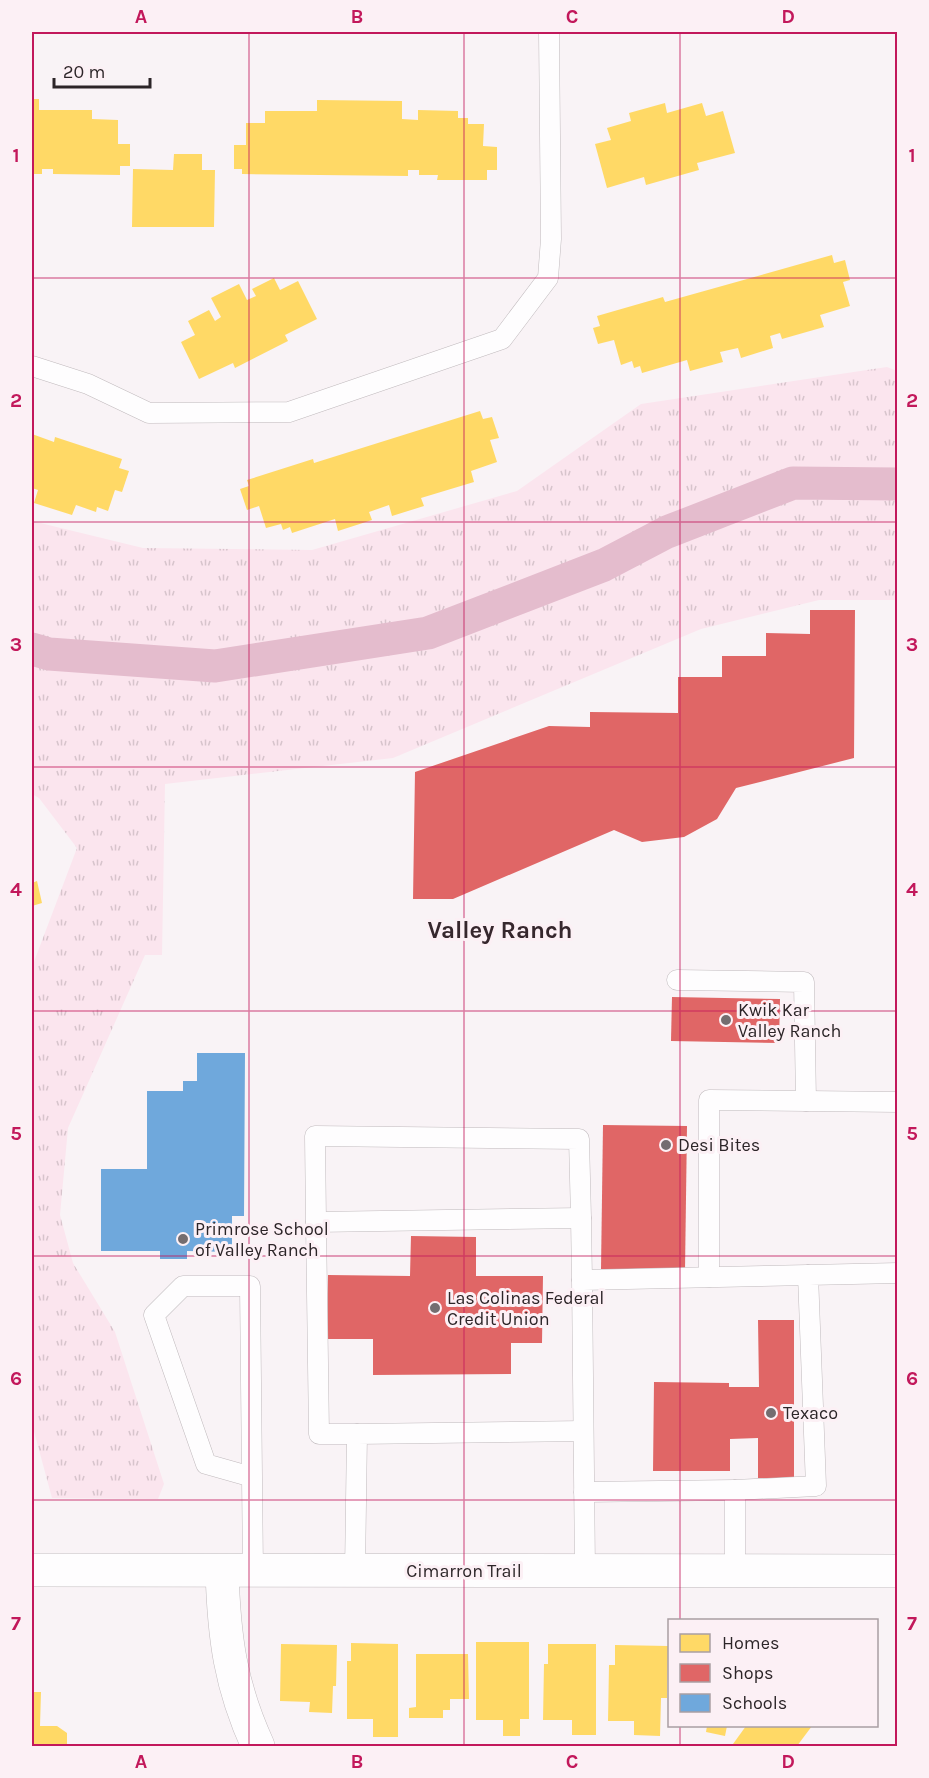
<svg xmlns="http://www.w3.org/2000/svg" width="929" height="1778" font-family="Karla,sans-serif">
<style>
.grass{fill:url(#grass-tufts)}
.homes{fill:#ffd966}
.shops{fill:#e06666}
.schools{fill:#6fa8dc}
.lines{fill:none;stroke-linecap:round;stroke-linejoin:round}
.canal{stroke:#e4bccd;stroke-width:33}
.service-casing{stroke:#c0babd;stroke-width:21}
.minor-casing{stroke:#c0babd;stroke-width:34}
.tertiary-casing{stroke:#c0babd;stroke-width:34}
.service{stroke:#fefdfe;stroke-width:20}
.minor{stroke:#fefdfe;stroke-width:33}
.tertiary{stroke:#fefdfe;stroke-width:33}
.grid{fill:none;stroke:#c2185b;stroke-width:1.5;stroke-opacity:0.55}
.poi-dot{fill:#746d70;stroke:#fcf0f5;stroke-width:2}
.labels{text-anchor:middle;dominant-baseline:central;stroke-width:6;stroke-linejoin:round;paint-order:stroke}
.poi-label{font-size:18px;fill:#2c2528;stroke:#fcf0f5;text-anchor:start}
.street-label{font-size:18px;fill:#2c2528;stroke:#fcf0f5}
.district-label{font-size:24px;font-weight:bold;fill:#36272d;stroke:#fcf0f5}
.neatline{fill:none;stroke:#c2185b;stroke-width:2}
.grid-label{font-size:20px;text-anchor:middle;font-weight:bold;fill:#c2185b}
</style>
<defs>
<pattern id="grass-tufts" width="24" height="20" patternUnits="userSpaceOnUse" patternTransform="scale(1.5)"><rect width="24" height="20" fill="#fbe5ee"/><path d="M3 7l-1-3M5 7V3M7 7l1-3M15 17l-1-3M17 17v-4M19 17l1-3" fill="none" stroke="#d7c4cc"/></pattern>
</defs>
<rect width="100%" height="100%" fill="#f9f3f6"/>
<polygon class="grass" points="887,367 897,371 897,600 819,600 701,629 393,758 165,784 162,955 145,955 68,1128 60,1215 73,1263 115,1332 164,1484 158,1499 52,1498 32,1424 32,967 77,848 39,798 32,794 32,521 143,548 312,550 517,491 641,404"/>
<g class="homes">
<polygon points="32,99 39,99 39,110 92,110 92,119 118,120 118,144 130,144 130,166 120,166 120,175 53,174 53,169 42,169 42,174 32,174"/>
<polygon points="317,100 402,101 402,119 418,120 418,110 458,111 458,118 468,118 468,124 484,124 483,146 497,147 497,170 487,170 487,180 437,180 438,175 419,175 419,170 408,170 408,176 242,174 242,169 234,169 234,145 246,145 246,123 265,123 265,111 317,111"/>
<polygon points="665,103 667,113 702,103 706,116 723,111 735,153 697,163 699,170 646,185 644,177 607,188 595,144 611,140 607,128 631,121 629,113"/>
<polygon points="174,154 202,154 202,170 215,170 214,227 132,227 133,169 173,170"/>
<polygon points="832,255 834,263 845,260 850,280 843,282 850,306 820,315 824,327 782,339 780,333 770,336 773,348 741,358 738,348 720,352 723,362 690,371 687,360 642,373 640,366 634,368 632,361 621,365 614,340 598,344 593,328 600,326 597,316 663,297 665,302"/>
<polygon points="274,278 280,290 298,281 317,319 285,335 288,341 235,368 233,363 199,379 181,342 195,335 188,321 209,310 215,321 221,317 211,298 239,284 247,300 256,296 252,289"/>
<polygon points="480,411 483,419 492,417 499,438 490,440 497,462 471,471 474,482 421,498 424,506 392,516 389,505 369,512 372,520 338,531 335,519 292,533 290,527 283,530 281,524 266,528 259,506 247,510 240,489 249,486 247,480 313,459 314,463"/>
<polygon points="32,434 54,442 55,437 122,459 119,468 129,471 122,492 115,490 108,511 97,507 96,512 76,505 72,515 34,503 38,490 32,488"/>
<polygon points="37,881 42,903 32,906 32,883"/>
<polygon points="476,1642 529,1642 529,1719 520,1719 520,1736 503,1736 503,1720 476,1720"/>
<polygon points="351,1643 398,1644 398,1737 373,1737 373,1719 347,1719 347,1661 351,1661"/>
<polygon points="281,1644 337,1645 336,1686 333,1686 332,1713 309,1712 310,1702 280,1701"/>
<polygon points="548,1644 596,1644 596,1735 572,1735 572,1720 543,1720 544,1664 548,1664"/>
<polygon points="615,1645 668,1646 667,1698 661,1698 660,1736 634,1735 634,1721 608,1721 609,1665 615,1665"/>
<polygon points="416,1654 468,1654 469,1699 450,1699 450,1710 443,1710 443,1718 409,1718 409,1708 416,1707"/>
<polygon points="32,1692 41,1692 40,1726 57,1726 67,1733 67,1746 32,1746"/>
<polygon points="707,1726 727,1726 725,1736 706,1732"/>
<polygon points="746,1726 812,1726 797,1746 737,1746 733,1744"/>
</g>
<g class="shops">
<polygon points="810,610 855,610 854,758 736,788 717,819 684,837 642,842 614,830 453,899 413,899 415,772 549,726 590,727 590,712 678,713 678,677 722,677 722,656 766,656 766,633 810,634"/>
<polygon points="672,997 780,999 779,1043 671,1041"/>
<polygon points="603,1125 687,1126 685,1270 601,1269"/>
<polygon points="411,1236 476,1237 476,1276 543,1276 542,1343 511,1343 511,1374 373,1375 373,1339 327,1339 328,1275 410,1276"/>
<polygon points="758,1320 794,1320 794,1478 758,1478 758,1438 730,1439 730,1471 653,1471 654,1382 729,1383 729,1387 759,1387"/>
</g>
<polygon class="schools" points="197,1053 245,1053 244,1216 232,1216 232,1252 187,1251 187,1259 160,1259 160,1251 101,1251 101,1169 147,1169 147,1091 183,1091 183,1081 197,1081"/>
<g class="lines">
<polyline class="canal" points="32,649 49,654 215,666 428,633 604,565 667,532 793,483 898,484"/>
<g class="service-casing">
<g id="service">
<polyline points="32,366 88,384 149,413 289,412 502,339 548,278 551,239 549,32"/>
<polyline points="677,980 804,982 806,1101"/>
<polyline points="316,1222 315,1136 579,1139 581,1218"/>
<polyline points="709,1277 709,1100 898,1102"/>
<polyline points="357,1434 319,1434 316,1222 581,1218 582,1280"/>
<polyline points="252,1477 206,1464 154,1315 183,1286 250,1286 253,1571"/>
<polyline points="584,1492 735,1490"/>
<polyline points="585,1570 582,1280 808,1275"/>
<polyline points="735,1570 735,1490 816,1486 808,1275 898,1273"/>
<polyline points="355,1571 357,1434 583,1431"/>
</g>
</g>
<g class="minor-casing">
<path id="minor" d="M222,1571c2,66 8,114 36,175"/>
</g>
<g class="tertiary-casing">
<polyline id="tertiary" points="32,1570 898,1571"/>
</g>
<use href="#service" class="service"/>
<use href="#minor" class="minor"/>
<use href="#tertiary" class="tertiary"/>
</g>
<path class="grid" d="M249,32v1714M464,32v1714M680,32v1588M32,278h866M32,522h866M32,767h866M32,1011h866M32,1256h866M32,1500h866M680,1726v20"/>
<g class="poi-dot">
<circle cx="726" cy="1020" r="6"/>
<circle cx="666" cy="1145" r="6"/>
<circle cx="183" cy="1239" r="6"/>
<circle cx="435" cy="1308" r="6"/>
<circle cx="771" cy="1413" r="6"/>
</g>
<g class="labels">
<g class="poi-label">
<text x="738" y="1010">Kwik Kar<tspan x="738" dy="21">Valley Ranch</tspan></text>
<text x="678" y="1145">Desi Bites</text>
<text x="195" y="1229">Primrose School<tspan x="195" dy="21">of Valley Ranch</tspan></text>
<text x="447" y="1298">Las Colinas Federal<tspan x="447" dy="21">Credit Union</tspan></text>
<text x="783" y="1413">Texaco</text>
</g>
<g class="street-label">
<text x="464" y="1571">Cimarron Trail</text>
</g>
<g class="district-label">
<text x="500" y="930">Valley Ranch</text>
</g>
</g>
<rect width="929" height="1778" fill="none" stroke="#fcf0f5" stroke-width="66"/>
<rect x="668" y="1619" width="210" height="108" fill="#fcf0f5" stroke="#a99fa3" stroke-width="1.5"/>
<rect x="680" y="1634" width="30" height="18" fill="#ffd966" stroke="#a99fa3" stroke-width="1.5"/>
<text x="722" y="1649" font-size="18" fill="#2c2528">Homes</text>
<rect x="680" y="1664" width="30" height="18" fill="#e06666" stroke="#a99fa3" stroke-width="1.5"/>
<text x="722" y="1679" font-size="18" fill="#2c2528">Shops</text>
<rect x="680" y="1694" width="30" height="18" fill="#6fa8dc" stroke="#a99fa3" stroke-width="1.5"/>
<text x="722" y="1709" font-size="18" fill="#2c2528">Schools</text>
<path d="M54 78v9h96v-9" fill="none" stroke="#2c2528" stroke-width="3"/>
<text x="63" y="78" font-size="18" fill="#2c2528" stroke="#fcf0f5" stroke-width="4.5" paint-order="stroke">20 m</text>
<rect x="33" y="33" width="863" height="1712" class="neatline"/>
<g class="grid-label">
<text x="141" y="23">A</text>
<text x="357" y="23">B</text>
<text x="572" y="23">C</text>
<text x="788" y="23">D</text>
<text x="16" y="162">1</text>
<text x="912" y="162">1</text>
<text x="16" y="407">2</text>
<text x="912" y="407">2</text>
<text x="16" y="651">3</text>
<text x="912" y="651">3</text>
<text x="16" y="896">4</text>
<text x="912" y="896">4</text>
<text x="16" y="1140">5</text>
<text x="912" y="1140">5</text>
<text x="16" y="1385">6</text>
<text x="912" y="1385">6</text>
<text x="16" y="1630">7</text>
<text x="912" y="1630">7</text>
<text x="141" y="1768">A</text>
<text x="357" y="1768">B</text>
<text x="572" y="1768">C</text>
<text x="788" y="1768">D</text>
</g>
</svg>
